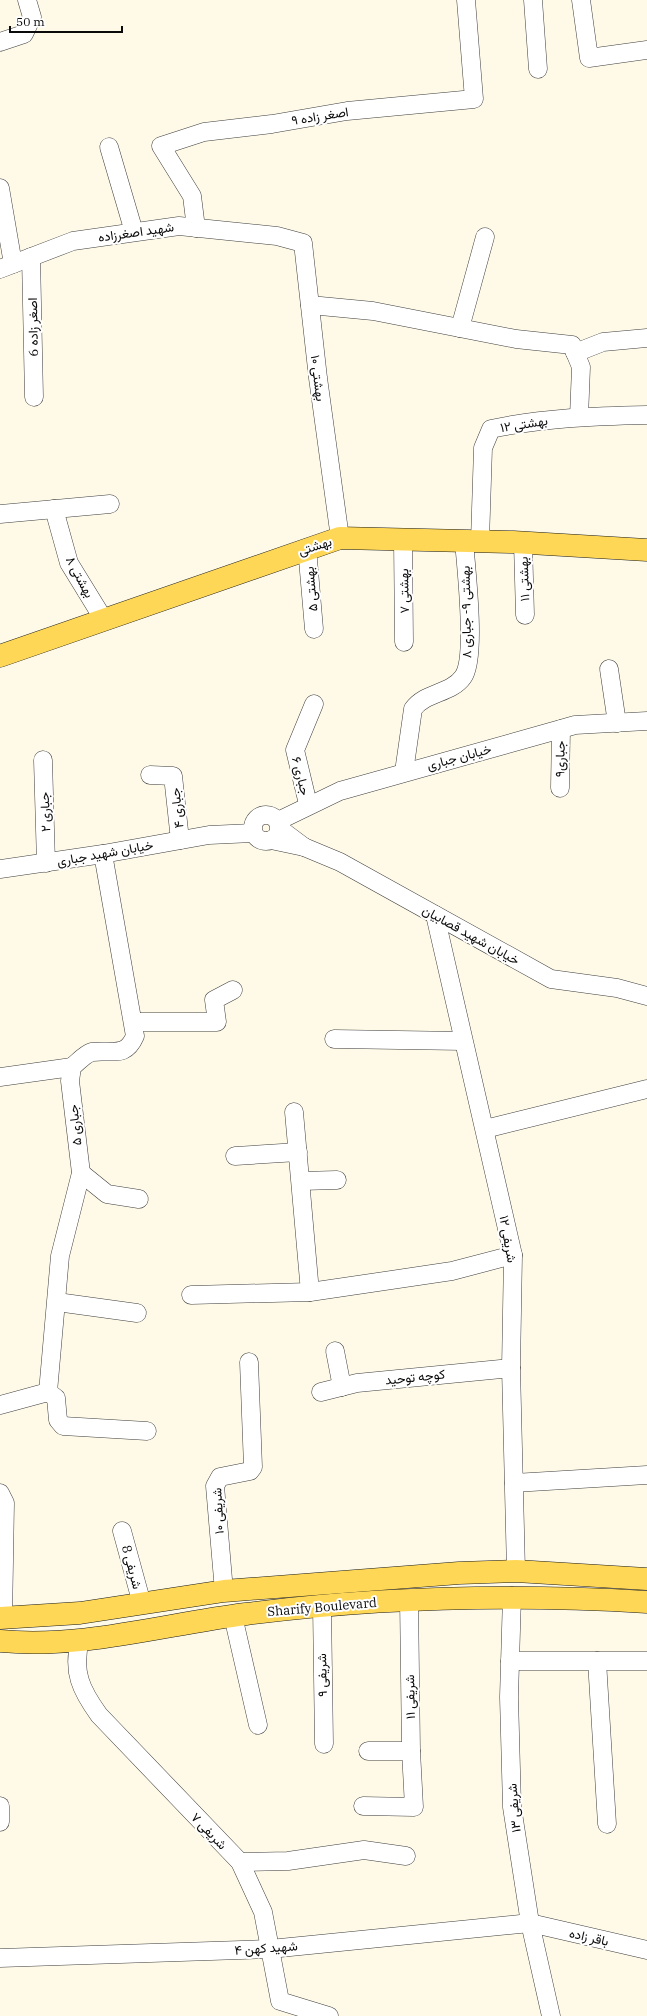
<svg xmlns="http://www.w3.org/2000/svg" width="647" height="2016" font-family="'IBM Plex Serif',Vazirmatn,serif">
<style>
.lines{fill:none;stroke-linecap:round;stroke-linejoin:round}
.minor-casing{stroke:#3d3d3d;stroke-width:19}
.major-casing{stroke:#1b1b1b;stroke-width:23}
.minor{stroke:#fff;stroke-width:18}
.major{stroke:#ffd757;stroke-width:22}
.labels{text-anchor:middle;dominant-baseline:central;stroke-width:4;stroke-linejoin:round;paint-order:stroke}
.street-label{font-size:13px;fill:#0a0a0a;stroke:#fff}
</style>
<rect width="100%" height="100%" fill="#fffae7"/>
<g class="lines">
<g class="minor-casing">
<g id="minor">
<polyline points="533,0 538,69"/>
<polyline points="581,0 589,58 647,50"/>
<polyline points="0,42 24,34 32,17 27,0"/>
<polyline points="109,147 134,232"/>
<polyline points="0,188 13,264"/>
<polyline points="196,228 192,196 161,146 204,132 272,124 347,111 474,99 466,0"/>
<polyline points="31,257 34,397"/>
<polyline points="0,269 73,241 179,226 277,236 303,243 318,378 340,538"/>
<polyline points="310,305 373,311 516,339 572,345 581,367 579,417"/>
<polyline points="460,328 485,237"/>
<polyline points="575,353 603,342 647,338"/>
<polyline points="54,509 69,563 104,620"/>
<polyline points="0,514 110,504"/>
<polyline points="403,540 404,642"/>
<path d="M480,541l3,-93 8,-19c52,-11 103,-13 156,-14"/>
<polyline points="523,543 525,615"/>
<polyline points="307,548 314,629"/>
<polyline points="609,669 617,723"/>
<polyline points="43,760 46,863"/>
<path d="M404,772l9,-63c12,-17 38,-15 50,-32 14,-19 3,-109 1,-136"/>
<polyline points="150,775 173,776 180,840"/>
<polyline points="560,788 561,729"/>
<polyline points="308,804 295,750 314,704"/>
<circle cx="266" cy="828" r="13"/>
<polyline points="278,821 340,791 561,729 575,725 647,721"/>
<polyline points="271,840 304,847 280,829"/>
<polyline points="304,847 340,862 551,979 617,988 647,996"/>
<polyline points="0,869 103,854 209,835 253,833"/>
<polyline points="435,915 513,1255 511,1368 516,1571"/>
<polyline points="134,1022 217,1022 214,1000 233,990"/>
<polyline points="334,1039 463,1041"/>
<polyline points="0,1077 72,1067"/>
<polyline points="294,1112 310,1292"/>
<polyline points="485,1129 647,1089"/>
<polyline points="235,1156 298,1152"/>
<polyline points="81,1173 107,1194 139,1199"/>
<polyline points="301,1181 337,1180"/>
<polyline points="191,1295 310,1292 452,1271 513,1255"/>
<polyline points="57,1302 137,1313"/>
<polyline points="335,1351 342,1387"/>
<polyline points="48,1392 56,1398 58,1420 63,1426 147,1431"/>
<polyline points="321,1392 357,1383 511,1368"/>
<path d="M0,1405l48,-13 12,-136 21,-83 -11,-92 2,-14c6,-5 13,-13 20,-15 20,-3 33,7 43,-16l-32,-182"/>
<polyline points="514,1483 647,1475"/>
<polyline points="0,1493 5,1503 3,1619"/>
<polyline points="122,1531 142,1604"/>
<polyline points="224,1591 215,1486 220,1477 250,1471 253,1467 249,1362"/>
<polyline points="512,1596 509,1697 512,1807 530,1923 551,2016"/>
<polyline points="322,1606 324,1744"/>
<polyline points="233,1616 258,1725"/>
<path d="M80,1640c-8,32 1,50 19,75l141,147 23,50 17,89 49,15"/>
<polyline points="510,1661 647,1661"/>
<polyline points="597,1661 607,1824"/>
<polyline points="368,1751 411,1751 409,1599"/>
<polyline points="0,1806 0,1822"/>
<polyline points="363,1806 414,1807 411,1751"/>
<polyline points="240,1862 288,1861 364,1850 406,1856"/>
<polyline points="0,1958 270,1949 530,1923 647,1950"/>
</g>
</g>
<g class="major-casing">
<g id="major">
<polyline points="0,656 340,538 513,542 647,550"/>
<polyline points="0,1618 80,1613 224,1591 459,1573 516,1571 647,1579"/>
<path d="M0,1641c82,8 165,-17 246,-27 133,-17 267,-20 401,-12"/>
</g>
</g>
<use href="#minor" class="minor"/>
<use href="#major" class="major"/>
</g>
<g class="labels">
<g class="street-label">
<text transform="translate(320 116) rotate(-9)">اصغر زاده ۹</text>
<text transform="translate(136 232) rotate(-8)">شهید اصغرزاده</text>
<text transform="translate(33 327) rotate(-91)">اصغر زاده 6</text>
<text transform="translate(318 378) rotate(83)">بهشتی ۱۰</text>
<text transform="translate(524 424) rotate(-9)">بهشتی ۱۲</text>
<text transform="translate(315 546) rotate(-18)">بهشتی</text>
<text transform="translate(80 577) rotate(62)">بهشتی ۸</text>
<text transform="translate(524 579) rotate(-92)">بهشتی ۱۱</text>
<text transform="translate(311 589) rotate(-95)">بهشتی ۵</text>
<text transform="translate(404 591) rotate(-91)">بهشتی ۷</text>
<text transform="translate(466 612) rotate(-91)">بهشتی ۹- جباری ۸</text>
<text transform="translate(459 757) rotate(-15)">خیابان جباری</text>
<text transform="translate(560 759) rotate(-89)">جباری۹</text>
<text transform="translate(301 776) rotate(76)">جباری ۶</text>
<text transform="translate(177 808) rotate(-96)">جباری ۴</text>
<text transform="translate(45 812) rotate(-92)">جباری ۲</text>
<text transform="translate(105 853) rotate(-10)">خیابان شهید جباری</text>
<text transform="translate(471 935) rotate(29)">خیابان شهید قصابیان</text>
<text transform="translate(75 1125) rotate(-96)">جباری ۵</text>
<text transform="translate(508 1239) rotate(80)">شریفی ۱۲</text>
<text transform="translate(415 1377) rotate(-6)">کوچه توحید</text>
<text transform="translate(218 1511) rotate(-93)">شریفی ۱۰</text>
<text transform="translate(132 1567) rotate(75)">شریفی 8</text>
<text transform="translate(322 1607) rotate(-5)">Sharify Boulevard</text>
<text transform="translate(322 1675) rotate(-91)">شریفی ۹</text>
<text transform="translate(410 1697) rotate(-91)">شریفی ۱۱</text>
<text transform="translate(514 1808) rotate(-95)">شریفی ۱۳</text>
<text transform="translate(209 1831) rotate(46)">شریفی ۷</text>
<text transform="translate(589 1937) rotate(13)">باقر زاده</text>
<text transform="translate(266 1948) rotate(-4)">شهید کهن ۴</text>
</g>
</g>
<path d="M10 26v6h112v-6" fill="none" stroke="#0a0a0a" stroke-width="2"/>
<text x="16" y="26" font-size="12" fill="#0a0a0a" stroke="#ffffff" stroke-width="3" paint-order="stroke">50 m</text>
</svg>
